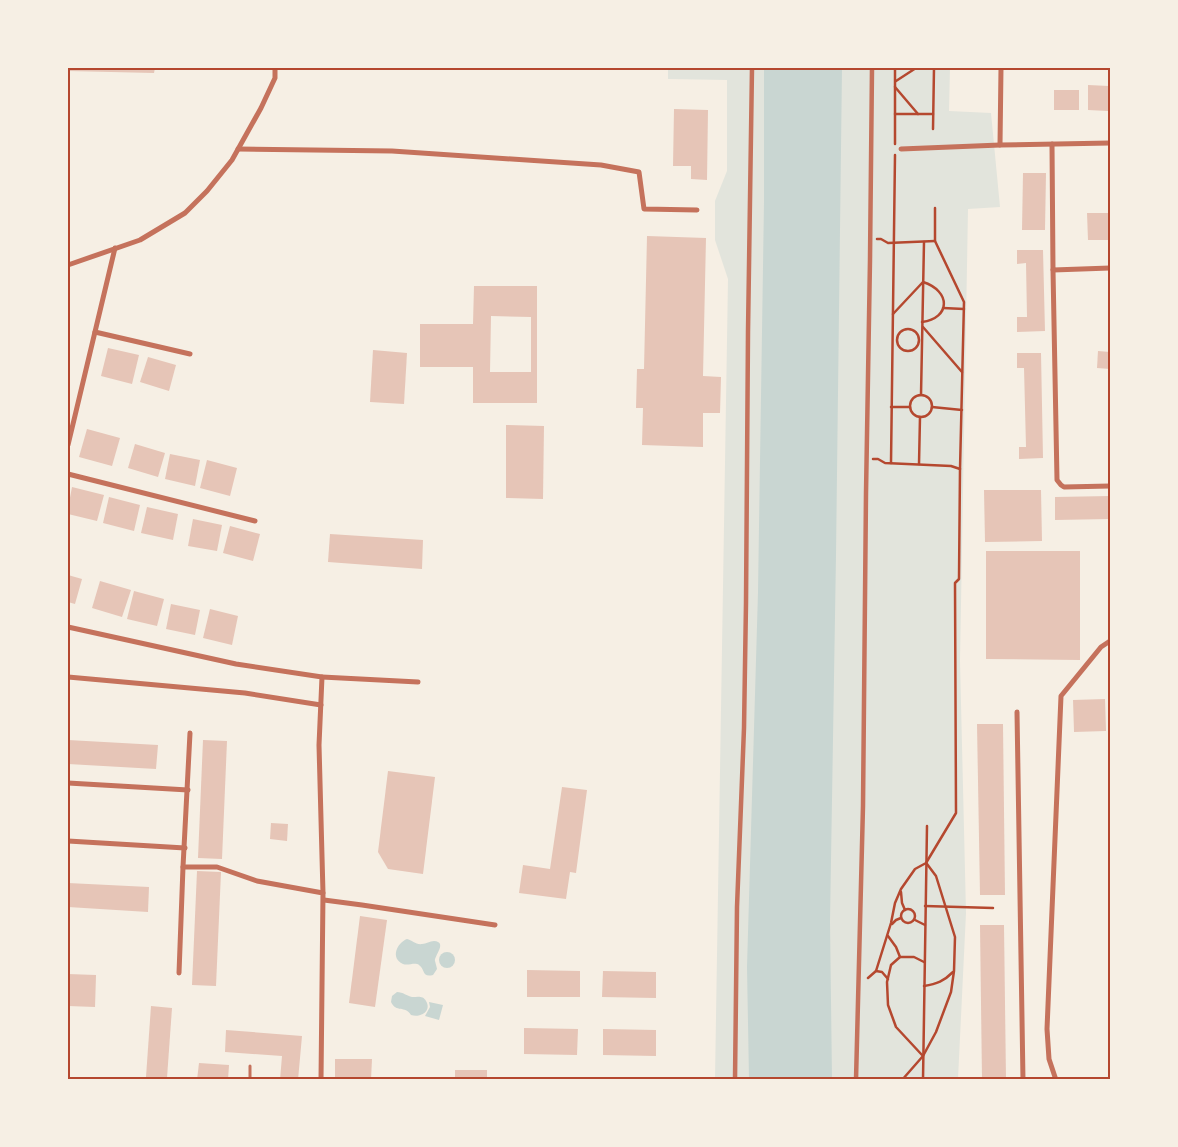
<svg xmlns="http://www.w3.org/2000/svg" width="1178" height="1147" font-family="'Golos Text',sans-serif">
<style>
.green{fill:#e2e4dc}
.water{fill:#c9d6d2}
.building{fill:#e6c5b7;fill-rule:evenodd}
.lines{fill:none;stroke-linecap:round;stroke-linejoin:round}
.path{stroke:#b5482f;stroke-width:2.5}
.service{stroke:#c5725c;stroke-width:3}
.pedestrian{stroke:#c5725c;stroke-width:4.5}
.minor{stroke:#c5725c;stroke-width:5}
.neatline{fill:none;stroke:#b5482f;stroke-width:2}
</style>
<rect width="100%" height="100%" fill="#f6efe4"/>
<polygon class="green" points="668,68 950,68 949,111 991,113 1000,207 968,209 960,661 966,913 958,1079 715,1079 728,279 715,240 715,201 727,171 727,80 668,79"/>
<g class="water">
<polygon points="764,68 842,68 836,555 830,922 832,1079 749,1079 747,967 758,592 764,202"/>
<path d="M407,939c5,1 9,6 15,5 4,0 8,-3 12,-3 14,1 0,15 1,20 0,0 2,7 2,8l-4,6c-11,3 -8,-6 -14,-10 -4,-3 -11,1 -16,-1 -13,-6 -6,-21 4,-25z"/>
<circle cx="447" cy="960" r="8"/>
<path d="M397,992c6,0 10,4 15,5 5,0 11,-2 14,4 6,10 -5,17 -15,14 -6,-10 -15,-2 -20,-13l1,-6z"/>
<polygon points="429,1002 443,1005 439,1020 425,1016 430,1007"/>
</g>
<g class="building">
<polygon points="68,68 155,68 154,73 68,71"/>
<polygon points="1088,85 1109,86 1108,111 1088,110"/>
<rect x="1054" y="90" width="25" height="20"/>
<polygon points="674,109 708,110 707,180 691,179 691,166 673,166"/>
<polygon points="1023,173 1046,173 1045,230 1022,230"/>
<polygon points="1087,213 1110,213 1110,240 1088,240"/>
<polygon points="647,236 706,238 703,376 721,377 720,413 703,413 703,447 642,445 643,408 636,408 637,369 644,369"/>
<polygon points="1017,250 1043,250 1045,331 1017,332 1017,317 1027,317 1026,263 1017,264"/>
<path d="M474,286h63v117h-64v-36h-53v-43h53zM491,316l40,1v55h-41z"/>
<polygon points="108,348 139,355 132,384 101,376"/>
<polygon points="373,350 407,353 404,404 370,402"/>
<polygon points="1098,351 1110,352 1110,369 1097,368"/>
<polygon points="1017,353 1041,353 1043,458 1019,459 1019,447 1026,447 1024,368 1017,368"/>
<polygon points="148,357 176,365 169,391 140,382"/>
<polygon points="506,425 544,426 543,499 506,498"/>
<polygon points="87,429 120,438 112,466 79,457"/>
<polygon points="135,444 165,453 158,477 128,468"/>
<polygon points="170,454 200,460 195,486 165,479"/>
<polygon points="207,460 237,468 230,496 200,488"/>
<polygon points="72,487 104,495 97,521 68,514 68,508"/>
<polygon points="984,490 1041,490 1042,541 985,542"/>
<polygon points="1110,496 1110,519 1055,520 1055,497"/>
<polygon points="109,497 140,505 134,531 103,523"/>
<polygon points="147,507 178,514 173,540 141,533"/>
<polygon points="193,519 222,525 217,551 188,546"/>
<polygon points="230,526 260,534 253,561 223,553"/>
<polygon points="330,534 423,540 422,569 328,562"/>
<polygon points="986,551 1080,551 1080,660 986,659"/>
<polygon points="68,575 82,579 75,604 68,602"/>
<polygon points="100,581 131,590 122,617 92,608"/>
<polygon points="134,591 164,599 157,626 127,619"/>
<polygon points="171,604 200,610 195,635 166,629"/>
<polygon points="210,609 238,616 232,645 203,638"/>
<polygon points="1105,699 1106,731 1074,732 1073,700"/>
<polygon points="977,724 1003,724 1005,895 980,895"/>
<polygon points="68,740 158,745 156,769 68,764"/>
<polygon points="203,740 227,741 222,859 198,858"/>
<polygon points="388,771 435,777 423,874 388,869 378,852"/>
<polygon points="562,787 587,790 576,873 570,872 566,899 519,893 523,865 550,869"/>
<polygon points="271,823 288,824 287,841 270,839"/>
<polygon points="197,871 221,872 216,986 192,985"/>
<polygon points="68,883 149,887 148,912 68,907"/>
<polygon points="360,916 387,920 375,1007 349,1003"/>
<polygon points="980,925 1004,925 1006,1080 982,1080"/>
<polygon points="527,970 580,971 580,997 527,997"/>
<polygon points="603,971 656,972 656,998 602,997"/>
<polygon points="68,974 96,975 95,1007 68,1006"/>
<polygon points="151,1006 172,1008 167,1078 146,1077"/>
<polygon points="524,1028 578,1029 577,1055 524,1054"/>
<polygon points="603,1029 656,1030 656,1056 603,1055"/>
<polygon points="226,1030 302,1036 298,1080 280,1080 282,1056 225,1052"/>
<polygon points="335,1059 372,1059 371,1080 335,1080"/>
<polygon points="199,1063 229,1065 228,1080 197,1080"/>
<rect x="455" y="1070" width="32" height="10"/>
</g>
<g class="lines">
<g class="path">
<polyline points="895,68 895,144"/>
<polyline points="896,81 916,68 920,68"/>
<polyline points="895,87 918,114"/>
<polyline points="895,114 933,114"/>
<polyline points="933,129 934,68"/>
<polyline points="877,239 881,239 888,243 935,241"/>
<polyline points="943,308 964,309"/>
<path d="M893,314l30,-32c28,9 28,36 -1,40"/>
<polyline points="923,327 962,372"/>
<circle cx="908" cy="340" r="11"/>
<circle cx="921" cy="406" r="11"/>
<polyline points="921,395 924,242"/>
<polyline points="891,407 910,407"/>
<polyline points="932,407 962,410"/>
<polyline points="873,459 878,459 885,463 951,466 960,469"/>
<polyline points="891,463 895,155"/>
<polyline points="919,464 920,417"/>
<polyline points="901,892 902,903 905,910"/>
<polyline points="925,906 993,908"/>
<circle cx="908" cy="916" r="7"/>
<polyline points="915,920 925,925"/>
<polyline points="892,924 896,920 901,918"/>
<polyline points="888,936 896,947 900,957"/>
<polyline points="876,971 882,972 888,979"/>
<polyline points="868,978 876,971 891,923 895,903 901,889 915,869 926,863 956,813 955,583 959,579 960,469 964,302 935,241 935,208"/>
<path d="M924,986c13,-2 20,-5 29,-14"/>
<polyline points="922,1055 896,1027 888,1005 887,982 891,965 900,957 914,957 924,962"/>
<polyline points="902,1080 923,1056 936,1032 951,992 954,971 955,937 936,876 927,864"/>
<polyline points="923,1080 927,826"/>
</g>
<polyline class="service" points="250,1080 250,1066"/>
<g class="pedestrian">
<polyline points="735,1080 737,907 744,728 746,603 748,332 752,68"/>
<polyline points="856,1080 863,806 866,493 870,260 872,68"/>
</g>
<g class="minor">
<polyline points="1052,144 1053,270 1110,268"/>
<polyline points="1000,145 1001,68"/>
<polyline points="238,149 392,151 601,165 639,172 644,209 697,210"/>
<polyline points="901,149 1000,145 1110,143"/>
<polyline points="68,265 140,240 185,213 207,191 232,160 261,108 275,78 275,68"/>
<polyline points="1053,270 1057,480 1061,485 1064,487 1110,486"/>
<polyline points="95,332 190,354"/>
<polyline points="68,445 115,248"/>
<polyline points="68,474 255,521"/>
<polyline points="68,627 236,664 322,677 319,745 323,893"/>
<polyline points="68,677 245,693 321,705"/>
<polyline points="322,677 418,682"/>
<polyline points="1017,712 1023,1080"/>
<polyline points="68,783 188,790"/>
<polyline points="68,841 185,848"/>
<polyline points="183,867 217,867 257,881 323,893 321,1080"/>
<polyline points="324,900 362,905 495,925"/>
<polyline points="179,973 183,867 190,733"/>
<polyline points="1056,1080 1049,1059 1047,1029 1061,696 1101,647 1110,641"/>
</g>
</g>
<rect width="1178" height="1147" fill="none" stroke="#f6efe4" stroke-width="138"/>
<rect x="69" y="69" width="1040" height="1009" class="neatline"/>
</svg>
